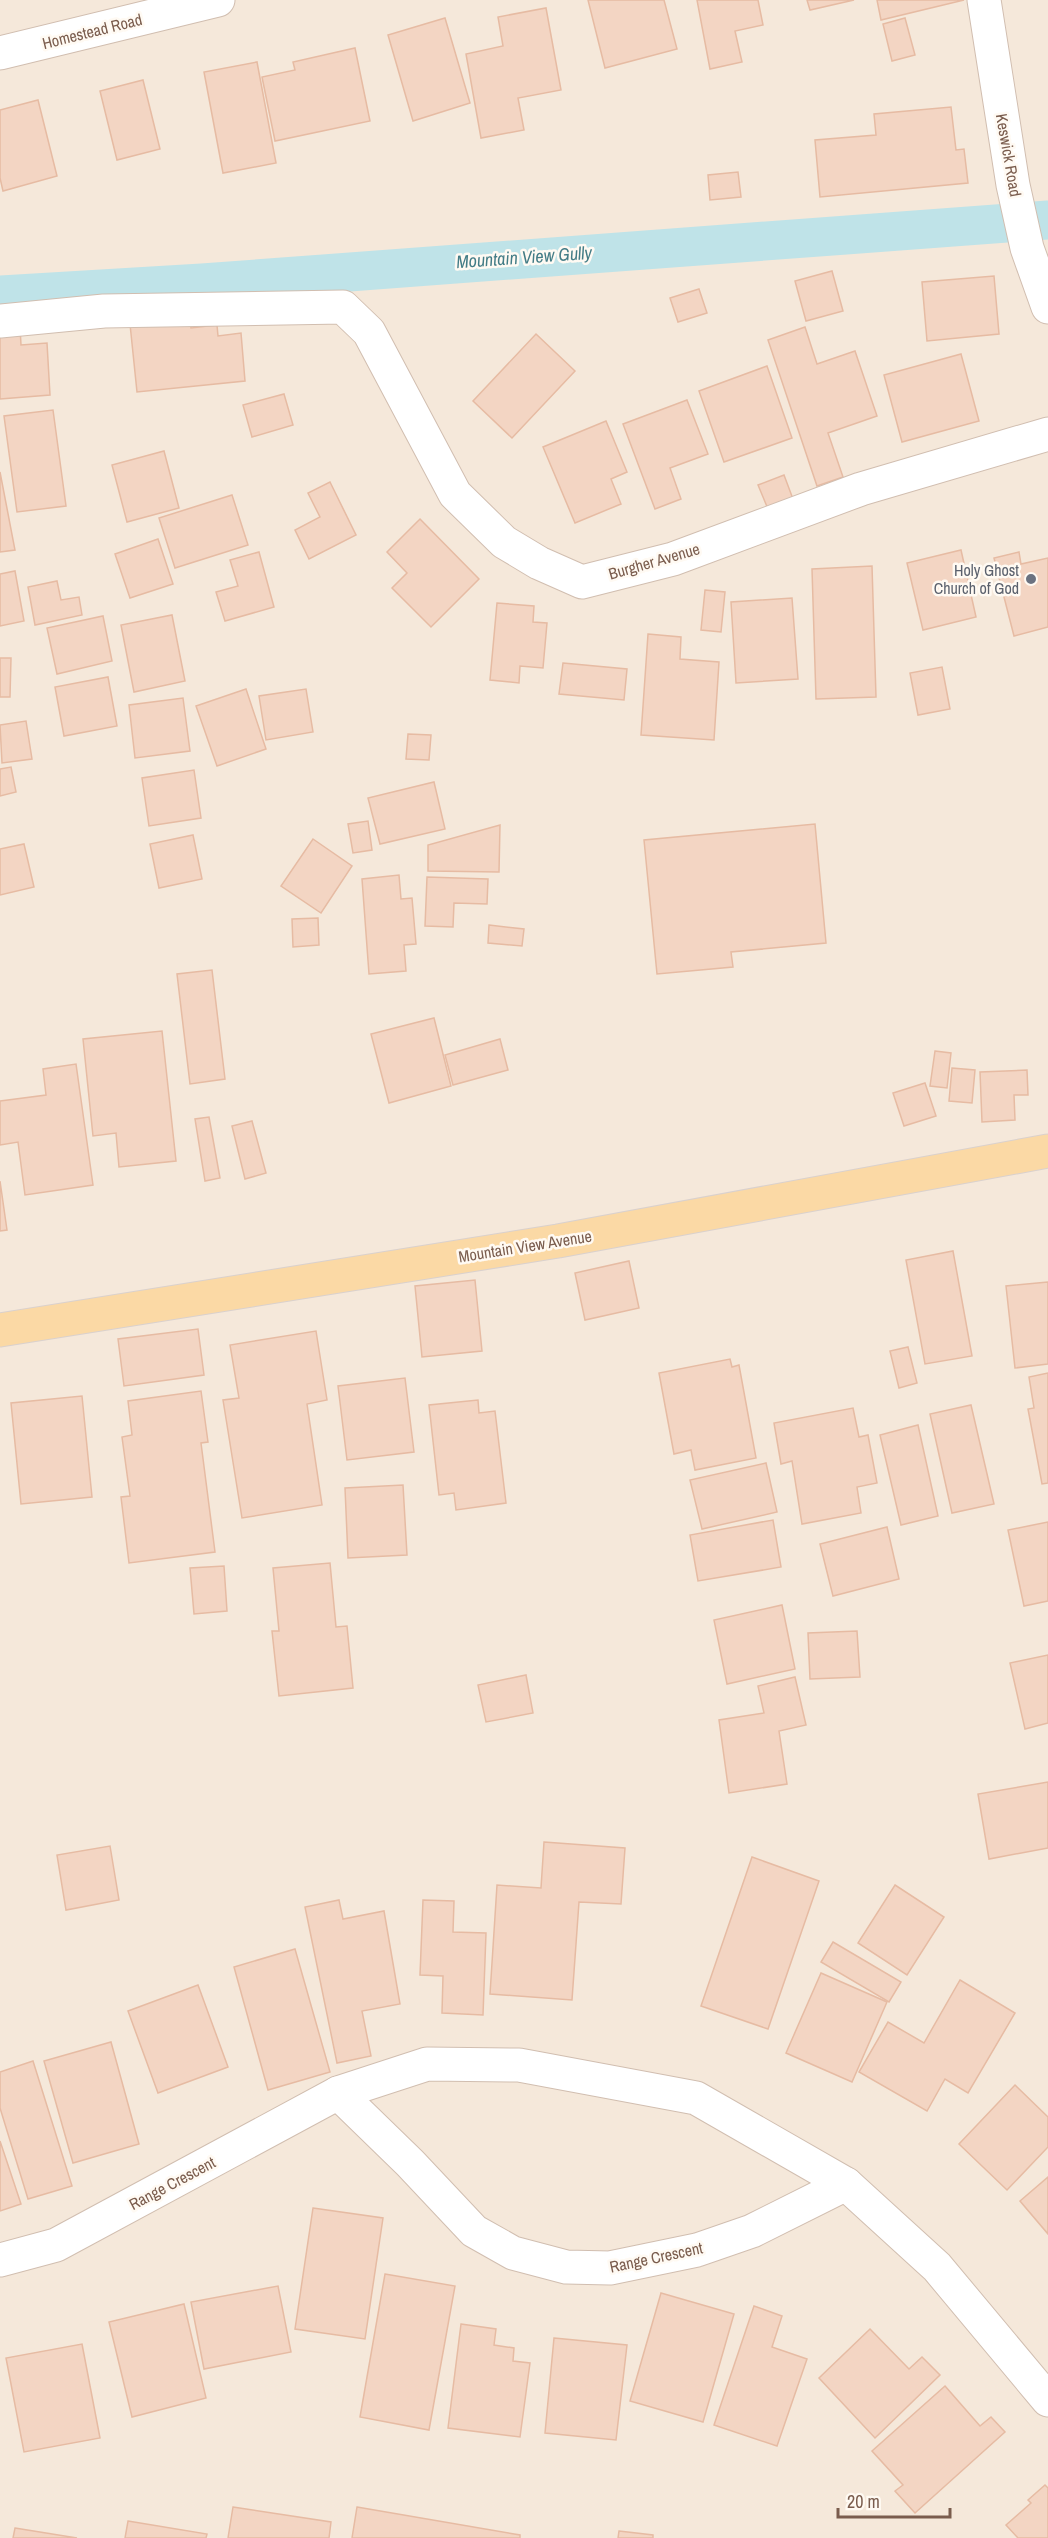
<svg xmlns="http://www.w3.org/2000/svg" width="1048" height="2538" font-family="'Archivo Narrow',sans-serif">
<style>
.residential{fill:#f5e8da}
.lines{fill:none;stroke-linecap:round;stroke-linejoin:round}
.canal{stroke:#bfe3e8;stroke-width:39}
.building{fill:#f3d5c3;stroke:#e6bba3;stroke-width:1.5}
.minor-casing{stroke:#d1beb0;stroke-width:35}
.major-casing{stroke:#dad1cd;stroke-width:35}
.minor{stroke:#fff;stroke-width:33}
.major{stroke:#fbd9a5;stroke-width:33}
.worship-dot{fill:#6b7280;stroke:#fffaf3;stroke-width:2}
.labels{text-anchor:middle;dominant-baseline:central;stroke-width:5;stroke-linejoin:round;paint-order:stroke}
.street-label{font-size:16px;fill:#7a5c4d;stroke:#fffaf3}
.worship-label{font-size:16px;fill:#5b616d;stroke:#fffaf3;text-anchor:end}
.water-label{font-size:18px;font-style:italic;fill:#437c86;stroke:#fffaf3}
</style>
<rect width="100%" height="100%" fill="#fdf6ec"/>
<rect class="residential" x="0" y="0" width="1048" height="2538"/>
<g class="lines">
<polyline class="canal" points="0,295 202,283 1048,220"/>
</g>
<g class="building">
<polygon points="588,0 664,0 677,49 605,68"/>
<polygon points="697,0 758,0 763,25 735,31 742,62 710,69"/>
<polygon points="807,0 854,0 810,10"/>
<polygon points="877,0 964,0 881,20"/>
<polygon points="546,8 561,90 518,98 524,130 481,138 466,54 503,46 498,17"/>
<polygon points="445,18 470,103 413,121 388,35"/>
<polygon points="905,18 915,55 892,61 883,24"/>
<polygon points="355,48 370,121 275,141 262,77 295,70 293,62"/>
<polygon points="257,62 276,163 223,173 204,72"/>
<polygon points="143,80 160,149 117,160 100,91"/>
<polygon points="38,100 57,176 3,191 0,178 0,110"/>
<polygon points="951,107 956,150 964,149 968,183 820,197 815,140 876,135 874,114"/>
<polygon points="738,172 741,197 710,200 708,175"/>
<polygon points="832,271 843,311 806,321 795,281"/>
<polygon points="994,276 999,334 927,341 922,282"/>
<polygon points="699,289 707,313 678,322 670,298"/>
<polygon points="189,318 191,328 217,325 218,336 241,333 245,381 137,392 130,324"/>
<polygon points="20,327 21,345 47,343 50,395 0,399 0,328"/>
<polygon points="805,327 817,364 855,351 877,416 828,433 843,477 817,486 768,340"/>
<polygon points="536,334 575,371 512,438 473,401"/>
<polygon points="961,354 979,421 902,442 884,375"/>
<polygon points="767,366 792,438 724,462 699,391"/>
<polygon points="284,394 293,425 252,437 243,405"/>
<polygon points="687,400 708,454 670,468 681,499 655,509 623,424"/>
<polygon points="53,410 66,506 17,512 4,416"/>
<polygon points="606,421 627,472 611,479 621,504 575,523 543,447"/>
<polygon points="164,451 179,508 127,522 112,465"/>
<polygon points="0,472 15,550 0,552"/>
<polygon points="784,475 793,499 768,509 758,485"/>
<polygon points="330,482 356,535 309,559 295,530 320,517 308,493"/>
<polygon points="232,495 248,545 175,568 159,518"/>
<polygon points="420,519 479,579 431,627 392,588 407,573 387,552"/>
<polygon points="158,539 173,584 130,598 115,554"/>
<polygon points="961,550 976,617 923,630 907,563"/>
<polygon points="259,552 274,607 225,621 216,592 238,586 230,560"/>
<polygon points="1019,552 1021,564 1048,558 1048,627 1014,636 994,558"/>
<polygon points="872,566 876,697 816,699 812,569"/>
<polygon points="15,571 24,621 0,626 0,574"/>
<polygon points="57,581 61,600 79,597 82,615 35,625 28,587"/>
<polygon points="705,590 725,592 721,632 701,630"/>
<polygon points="792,598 798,679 736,683 731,602"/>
<polygon points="497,603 534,606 533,622 547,623 543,668 520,666 519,683 490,680"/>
<polygon points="172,615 185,681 134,692 121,625"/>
<polygon points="103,616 112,661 57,674 47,628"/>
<polygon points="648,634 681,637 680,659 719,662 714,740 641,735"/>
<polygon points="0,658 11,658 10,697 0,697"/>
<polygon points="563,663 627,669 624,700 559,694"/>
<polygon points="942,667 950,709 918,715 910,673"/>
<polygon points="108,677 117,726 64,736 55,687"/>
<polygon points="246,689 266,749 217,766 196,706"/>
<polygon points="306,689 313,732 266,740 259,696"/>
<polygon points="183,698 190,751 135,758 129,705"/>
<polygon points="26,721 32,759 2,763 0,725"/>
<polygon points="408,734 431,735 429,760 406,759"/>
<polygon points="11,767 16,792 0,796 0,769"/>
<polygon points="194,770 201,818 149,826 142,778"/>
<polygon points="434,782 445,829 380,844 368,798"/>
<polygon points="368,821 372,850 353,853 348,824"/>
<polygon points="815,824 826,943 731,952 733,967 657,974 644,840"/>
<polygon points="500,825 499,872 428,871 428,845"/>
<polygon points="193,835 202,879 159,888 150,844"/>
<polygon points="313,839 352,866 321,913 281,886"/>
<polygon points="24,844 34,887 0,895 0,849"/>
<polygon points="399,875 401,899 412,898 416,944 404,945 406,971 369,974 362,879"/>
<polygon points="427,877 488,879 487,904 454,903 453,927 425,926"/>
<polygon points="318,918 319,945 293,947 292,919"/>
<polygon points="489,925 524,929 522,946 488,943"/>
<polygon points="212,970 225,1079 190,1084 177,974"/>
<polygon points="434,1018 451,1086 389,1103 371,1034"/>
<polygon points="162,1031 176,1161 119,1167 116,1133 93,1136 83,1039"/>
<polygon points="500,1039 508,1070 453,1085 445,1055"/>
<polygon points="935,1051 951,1053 947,1088 930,1086"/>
<polygon points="76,1064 93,1185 25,1195 18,1142 0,1145 0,1101 46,1095 43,1069"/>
<polygon points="952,1068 975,1070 972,1103 949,1101"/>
<polygon points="1027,1070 1028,1095 1014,1095 1015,1120 982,1122 980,1072"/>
<polygon points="925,1083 936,1116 904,1126 893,1093"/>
<polygon points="209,1117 220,1178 205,1181 195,1119"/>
<polygon points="252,1121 266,1173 245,1179 232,1126"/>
<polygon points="0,1181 7,1230 0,1231"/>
<polygon points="953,1251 972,1356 925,1364 906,1260"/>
<polygon points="629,1261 639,1308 585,1320 575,1273"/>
<polygon points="475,1280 482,1351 422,1357 415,1286"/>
<polygon points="1048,1282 1048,1364 1015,1368 1006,1286"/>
<polygon points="198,1329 204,1375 124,1386 118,1339"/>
<polygon points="316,1331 327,1400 307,1404 322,1505 242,1518 223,1400 239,1398 230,1345"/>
<polygon points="908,1347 917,1383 899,1388 890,1351"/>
<polygon points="730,1359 732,1367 739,1365 756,1458 695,1470 691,1450 674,1454 659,1373"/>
<polygon points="1048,1373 1048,1483 1042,1484 1028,1409 1034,1408 1029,1377"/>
<polygon points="405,1378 414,1452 347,1460 338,1386"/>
<polygon points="201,1391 208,1442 201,1443 215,1552 129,1563 121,1497 130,1496 122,1437 132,1435 128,1401"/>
<polygon points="82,1396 92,1497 21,1504 11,1403"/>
<polygon points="478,1400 479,1413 495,1411 506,1503 456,1510 454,1493 439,1495 429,1405"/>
<polygon points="971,1405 994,1504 952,1513 930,1414"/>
<polygon points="853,1408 859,1437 868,1435 877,1483 857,1487 861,1513 802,1524 792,1461 781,1464 774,1423"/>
<polygon points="918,1425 938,1516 901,1525 880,1435"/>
<polygon points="766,1463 777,1512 702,1529 690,1480"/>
<polygon points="403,1485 407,1555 348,1558 345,1488"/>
<polygon points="773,1520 781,1567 698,1581 690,1535"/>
<polygon points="1048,1522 1048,1601 1024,1606 1008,1530"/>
<polygon points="887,1527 899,1579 833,1596 820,1544"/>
<polygon points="330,1563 336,1627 347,1626 353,1688 279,1696 272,1631 279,1631 273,1568"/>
<polygon points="224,1566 227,1611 194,1614 190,1568"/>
<polygon points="782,1605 795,1669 727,1684 714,1620"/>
<polygon points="857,1631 860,1677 810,1679 808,1633"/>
<polygon points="1048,1655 1048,1723 1025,1729 1010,1663"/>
<polygon points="526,1675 533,1713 486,1722 478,1685"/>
<polygon points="795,1677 806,1725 779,1731 787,1784 729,1793 719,1720 764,1713 758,1686"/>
<polygon points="1048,1782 1048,1848 989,1859 978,1794"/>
<polygon points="544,1842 625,1848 621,1904 579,1902 572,2000 490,1994 497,1885 541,1888"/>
<polygon points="110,1846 119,1900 66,1910 57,1855"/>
<polygon points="752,1857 819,1881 768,2029 701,2006"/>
<polygon points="895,1885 944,1917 907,1975 858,1943"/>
<polygon points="339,1900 343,1919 384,1911 400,2004 362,2011 371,2056 337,2063 305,1907"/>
<polygon points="423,1900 454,1901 453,1932 486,1933 483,2015 442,2013 443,1976 420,1975"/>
<polygon points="833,1942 901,1982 889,2002 821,1962"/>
<polygon points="295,1949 330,2072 268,2090 234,1967"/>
<polygon points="821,1973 887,2002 852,2082 786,2053"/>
<polygon points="960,1980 1015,2013 968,2093 945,2079 927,2111 859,2072 888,2022 924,2043"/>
<polygon points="198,1985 228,2067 158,2093 128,2011"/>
<polygon points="111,2042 139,2144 73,2163 44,2061"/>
<polygon points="33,2061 72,2186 28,2199 0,2108 0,2072"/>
<polygon points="1015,2085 1048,2117 1048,2147 1007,2190 959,2144"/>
<polygon points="0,2141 21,2204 0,2211"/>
<polygon points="1048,2177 1048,2234 1020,2201"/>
<polygon points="313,2208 383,2218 365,2339 295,2329"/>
<polygon points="385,2274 455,2286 429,2430 360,2417"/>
<polygon points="278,2286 291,2352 204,2369 191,2302"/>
<polygon points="661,2293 734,2314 703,2422 630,2401"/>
<polygon points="184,2304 206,2398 132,2417 109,2322"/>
<polygon points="754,2306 782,2316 772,2347 807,2359 777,2446 714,2425"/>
<polygon points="461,2324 496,2329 494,2345 514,2348 513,2361 530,2363 520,2437 448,2428"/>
<polygon points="870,2329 909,2369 922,2357 940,2375 875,2438 819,2378"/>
<polygon points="554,2338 627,2345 616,2440 545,2433"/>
<polygon points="82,2344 100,2438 24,2452 6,2358"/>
<polygon points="945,2386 980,2426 991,2417 1005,2432 915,2513 895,2491 903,2485 872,2451"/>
<polygon points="1045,2485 1048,2488 1048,2538 1018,2538 1006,2525 1031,2503 1028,2500"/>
<polygon points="233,2507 331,2522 329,2538 228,2538"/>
<polygon points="357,2507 520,2535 520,2538 352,2538"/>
<polygon points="128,2521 207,2534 206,2538 125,2538"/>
<polygon points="15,2528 77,2538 13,2538"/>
<polygon points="619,2531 653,2535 653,2538 618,2538"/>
</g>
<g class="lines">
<g class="minor-casing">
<g id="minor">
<polyline points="984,0 1013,185 1027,248 1048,307"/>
<polyline points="0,53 218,0"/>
<polyline points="0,321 104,311 343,307 369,332 455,494 504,542 539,563 582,582 673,559 861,489 1048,434"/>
<polyline points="338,2093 410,2163 474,2231 513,2253 566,2267 610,2268 697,2250 752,2231 846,2184"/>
<polyline points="0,2260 56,2245 338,2093 427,2064 519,2065 696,2098 846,2184 937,2267 1048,2400"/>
</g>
</g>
<g class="major-casing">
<polyline id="major" points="0,1330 558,1241 1048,1151"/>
</g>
<use href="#minor" class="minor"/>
<use href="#major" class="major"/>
</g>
<circle class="worship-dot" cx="1031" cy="579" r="6"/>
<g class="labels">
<g class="street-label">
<text transform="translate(92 31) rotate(-14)">Homestead Road</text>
<text transform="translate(1009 155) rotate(80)">Keswick Road</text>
<text transform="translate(654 561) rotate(-16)">Burgher Avenue</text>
<text transform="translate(525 1246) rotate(-9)">Mountain View Avenue</text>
<text transform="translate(172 2183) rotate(-28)">Range Crescent</text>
<text transform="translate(656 2257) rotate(-12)">Range Crescent</text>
</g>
<g class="worship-label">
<text x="1019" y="570">Holy Ghost<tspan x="1019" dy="18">Church of God</tspan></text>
</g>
<g class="water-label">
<text transform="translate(524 257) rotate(-4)">Mountain View Gully</text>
</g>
</g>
<path d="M838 2508v9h112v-9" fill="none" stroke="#7a5c4d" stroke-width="3"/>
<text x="847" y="2508" font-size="18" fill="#7a5c4d" stroke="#fffaf3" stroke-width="4.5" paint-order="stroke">20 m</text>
</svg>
